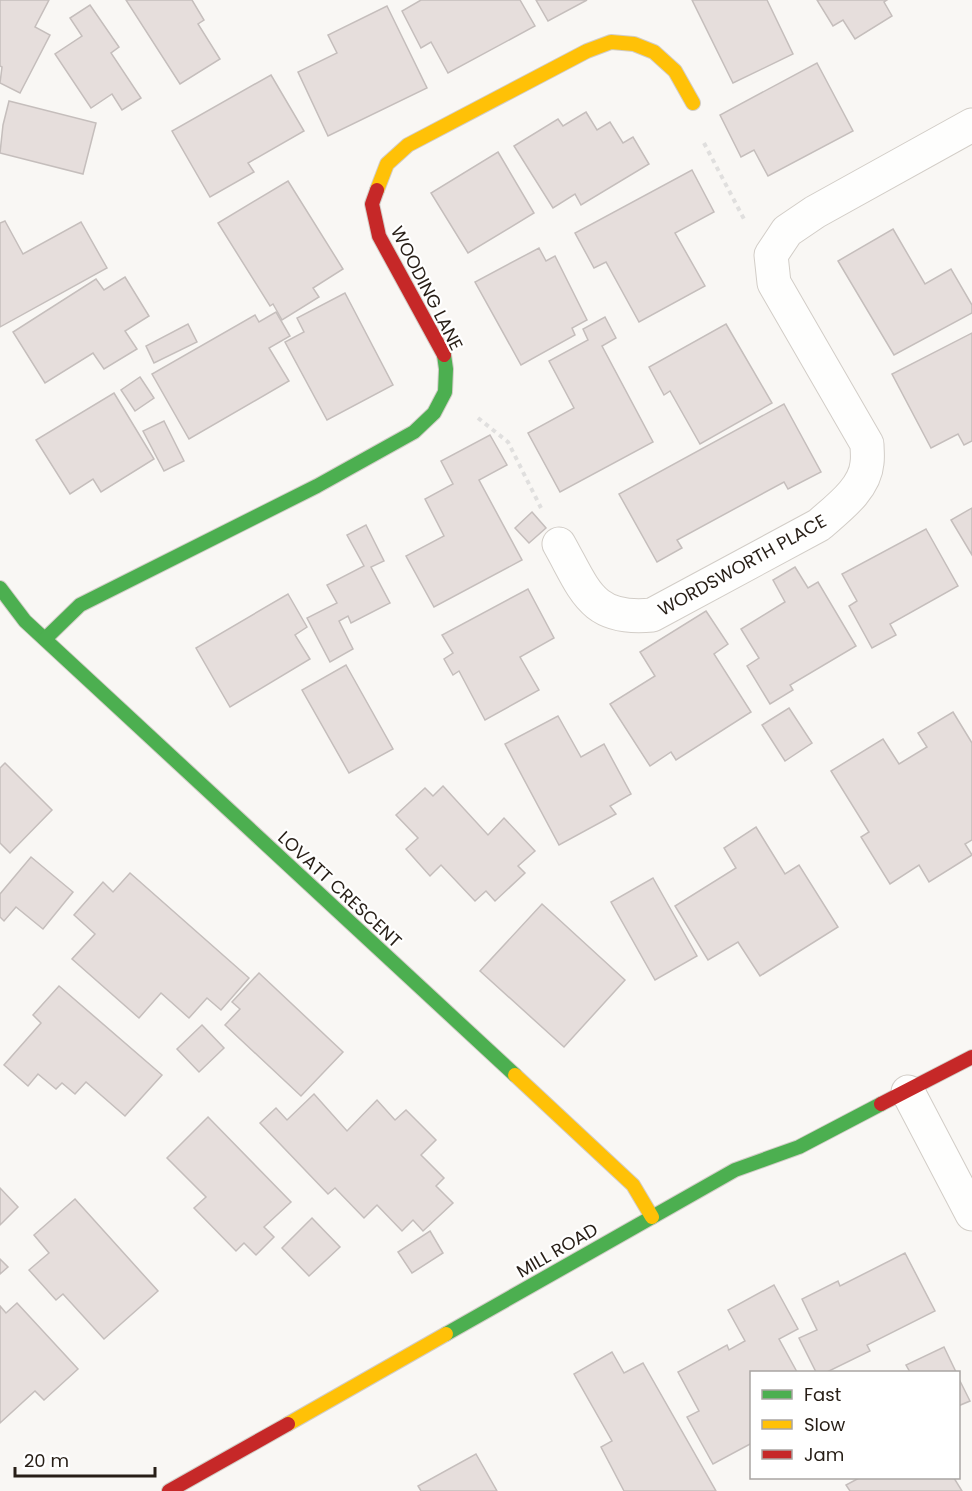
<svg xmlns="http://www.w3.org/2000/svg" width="972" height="1491" font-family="Poppins,sans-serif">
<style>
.building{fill:#e6dedc;stroke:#c5bebc;stroke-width:1.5}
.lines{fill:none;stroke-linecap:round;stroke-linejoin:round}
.street-casing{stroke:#d2cdc7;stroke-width:35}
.fast-casing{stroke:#d2cdc7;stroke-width:16}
.slow-casing{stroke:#d2cdc7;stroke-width:16}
.jam-casing{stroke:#d2cdc7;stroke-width:16}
.path{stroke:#e0dfde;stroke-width:4;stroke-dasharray:4.5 4.5;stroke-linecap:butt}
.street{stroke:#fefefd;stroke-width:33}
.fast{stroke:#4caf50;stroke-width:14}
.slow{stroke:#ffc107;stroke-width:14}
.jam{stroke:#c62828;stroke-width:14}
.labels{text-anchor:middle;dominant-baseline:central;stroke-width:4.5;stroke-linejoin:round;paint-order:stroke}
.street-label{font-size:18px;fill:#271e16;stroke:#fff}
</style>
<rect width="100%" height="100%" fill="#f9f7f4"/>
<g class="building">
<polygon points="0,0 49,0 35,27 50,35 20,93 0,83 2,67 0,66"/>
<polygon points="126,0 192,0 204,20 198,24 220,59 180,84"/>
<polygon points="421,0 520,0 535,26 448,73 431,42 421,48 402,11"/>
<polygon points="536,0 587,0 548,21"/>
<polygon points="692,0 767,0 793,54 733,83"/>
<polygon points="817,0 887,0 884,2 892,16 855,39 843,20 833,26"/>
<polygon points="90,5 119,47 111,53 141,98 122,110 112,94 91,108 55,54 82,36 70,18"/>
<polygon points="387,6 427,88 328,136 298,72 337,53 328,35"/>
<polygon points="817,63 853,131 768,176 754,150 741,157 720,115"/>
<polygon points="271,75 304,131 248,163 254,172 210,197 172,131"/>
<polygon points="9,101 96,123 83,174 0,153 3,125"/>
<polygon points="586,112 597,130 610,122 623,143 633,137 649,164 581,205 575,194 553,208 514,146 558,119 563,126"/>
<polygon points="498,152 534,213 468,253 431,193"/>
<polygon points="692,170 714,212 675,233 705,286 639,322 606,262 594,268 575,233"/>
<polygon points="288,181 343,269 313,288 319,297 282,320 273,304 270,306 218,223"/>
<polygon points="5,221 23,254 81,222 107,268 0,327 0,223"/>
<polygon points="893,229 925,284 951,269 972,305 972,313 894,355 838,261"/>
<polygon points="539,248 546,261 555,256 587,320 572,328 575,335 521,365 475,282"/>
<polygon points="125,277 149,316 125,331 137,349 104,369 93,353 45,383 13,332 96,279 104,290"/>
<polygon points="345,293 393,385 327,420 285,342 304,332 297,318"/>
<polygon points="276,312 290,336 269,348 289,381 189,439 152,374 255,315 259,322"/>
<polygon points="605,317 616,338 602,346 653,442 560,492 528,433 574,408 549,361 588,340 583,329"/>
<polygon points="188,324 197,342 154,363 146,346"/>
<polygon points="726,324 772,403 700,444 670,391 664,395 649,367"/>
<polygon points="972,333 972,441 964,445 958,434 931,448 892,374"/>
<polygon points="140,377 154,398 135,411 121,390"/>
<polygon points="114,393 154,459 101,492 93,479 70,494 36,440"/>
<polygon points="784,404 821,472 788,489 784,482 677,540 682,548 657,562 619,494"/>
<polygon points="164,421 184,461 164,471 143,431"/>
<polygon points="490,435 507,465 479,480 522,560 434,607 406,556 444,536 425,499 453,484 441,461"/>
<polygon points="972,508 972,555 951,520"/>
<polygon points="532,512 546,528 529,543 515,528"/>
<polygon points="366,525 384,561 371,567 390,603 351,623 348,616 339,621 353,649 330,662 307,618 337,603 327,585 364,566 347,535"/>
<polygon points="926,529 958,586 890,624 896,635 872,648 849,606 857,601 842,574"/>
<polygon points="795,567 808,588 818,582 856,646 790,685 793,690 770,704 747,666 759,658 741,629 785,602 773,580"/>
<polygon points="528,589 554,638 520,657 539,690 485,720 459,671 453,675 444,659 453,653 442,635"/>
<polygon points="288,594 307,627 295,635 310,659 230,707 196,648"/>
<polygon points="706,611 728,644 714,654 751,712 676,760 671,752 650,766 610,704 655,676 640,652"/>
<polygon points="346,665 393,749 349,773 302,690"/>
<polygon points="789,708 812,743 785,761 762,725"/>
<polygon points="953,712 972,743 972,840 965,844 972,855 929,882 919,865 890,884 861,837 869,832 831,771 883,739 899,764 927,747 918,733"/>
<polygon points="558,716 581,757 604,744 631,794 610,806 616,814 559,845 505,744"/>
<polygon points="5,763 52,810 10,853 0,843 0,768"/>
<polygon points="443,786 488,835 504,818 535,851 518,866 525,873 495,901 486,891 475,901 441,865 430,876 406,849 418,838 396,815 425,788 433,796"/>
<polygon points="756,827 785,874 799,865 838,927 760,976 738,942 708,960 675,906 736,868 724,848"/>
<polygon points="31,857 73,892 43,929 16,907 4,921 0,917 0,894"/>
<polygon points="130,873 249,978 221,1010 207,998 189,1018 161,993 139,1018 72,959 95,934 74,915 103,882 113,892"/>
<polygon points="653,878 697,956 655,980 611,902"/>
<polygon points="542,904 625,980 564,1047 480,971"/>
<polygon points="259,973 343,1052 301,1096 225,1025 240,1009 232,1002"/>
<polygon points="59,986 162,1075 125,1116 86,1082 75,1094 62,1083 56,1089 38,1074 28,1086 4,1065 41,1023 33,1015"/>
<polygon points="202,1025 224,1048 199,1072 177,1049"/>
<polygon points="314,1094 347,1131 377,1100 395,1120 406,1110 436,1140 421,1155 444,1178 436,1186 453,1203 423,1231 413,1220 402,1231 377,1205 364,1218 335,1188 328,1194 260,1123 276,1108 287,1120"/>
<polygon points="208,1117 291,1202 264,1227 274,1237 256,1255 244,1243 236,1251 194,1208 206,1197 167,1158"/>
<polygon points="0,1188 18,1207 0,1225"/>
<polygon points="75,1199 158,1291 104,1339 63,1294 56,1300 29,1270 49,1253 34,1235"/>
<polygon points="312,1218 340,1247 309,1276 282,1248"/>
<polygon points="430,1231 443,1253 412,1273 398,1252"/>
<polygon points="905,1253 935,1311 867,1345 870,1351 827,1372 816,1372 799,1338 817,1330 802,1299 838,1281 840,1286"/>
<polygon points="0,1259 8,1267 0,1274"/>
<polygon points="774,1285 798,1329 779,1339 797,1372 752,1372 752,1443 713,1464 687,1417 699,1411 678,1372 727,1345 729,1350 745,1341 728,1310"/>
<polygon points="17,1303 78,1369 44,1400 35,1391 0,1423 0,1306 6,1313"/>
<polygon points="944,1347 956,1372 910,1372 906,1365"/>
<polygon points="612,1352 624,1373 643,1363 716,1491 624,1491 601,1447 612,1441 574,1374"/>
<polygon points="958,1377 970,1401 958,1406"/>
<polygon points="476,1454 497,1491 421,1491 418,1486"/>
<polygon points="859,1478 954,1478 962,1491 850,1491 846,1485"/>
</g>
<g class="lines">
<g class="street-casing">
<g id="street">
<path d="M559,544c26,46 32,77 93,71l167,-90c18,-16 46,-36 48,-62 1,-6 0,-13 0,-19l-93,-161 -3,-28 16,-24 28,-19 157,-87"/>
<polyline points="908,1092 972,1214"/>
</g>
</g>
<g class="fast-casing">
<g id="fast">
<polyline points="0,588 25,621 515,1075"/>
<polyline points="45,639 80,605 317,486 414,432 434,413 445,392 446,369 444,355"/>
<polyline points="446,1334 735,1170 799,1147 881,1104"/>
</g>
</g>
<g class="slow-casing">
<g id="slow">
<polyline points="377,190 387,164 408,145 587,51 611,42 634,44 654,52 675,71 693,103"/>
<polyline points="515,1075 633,1185 652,1217"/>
<polyline points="288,1424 446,1334"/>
</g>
</g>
<g class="jam-casing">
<g id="jam">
<polyline points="377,190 372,204 379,236 444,355"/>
<polyline points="881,1104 972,1057"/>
<polyline points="169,1491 288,1424"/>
</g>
</g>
<g class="path">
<polyline points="704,143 745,221"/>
<polyline points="478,418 508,442 541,508"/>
</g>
<use href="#street" class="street"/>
<use href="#fast" class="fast"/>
<use href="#slow" class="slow"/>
<use href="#jam" class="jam"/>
</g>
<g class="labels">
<g class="street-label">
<text transform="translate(427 288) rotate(63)">WOODING LANE</text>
<text transform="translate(742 565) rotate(-29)">WORDSWORTH PLACE</text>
<text transform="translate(340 889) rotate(43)">LOVATT CRESCENT</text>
<text transform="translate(557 1250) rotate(-30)">MILL ROAD</text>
</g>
</g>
<rect x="750" y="1371" width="210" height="108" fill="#ffffff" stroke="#a9a5a2" stroke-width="1.5"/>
<rect x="762" y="1390" width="30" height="9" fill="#4caf50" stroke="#a9a5a2" stroke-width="1.5"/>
<text x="804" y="1401" font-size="18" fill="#271e16">Fast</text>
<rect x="762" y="1420" width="30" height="9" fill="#ffc107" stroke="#a9a5a2" stroke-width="1.5"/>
<text x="804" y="1431" font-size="18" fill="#271e16">Slow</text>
<rect x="762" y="1450" width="30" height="9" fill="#c62828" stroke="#a9a5a2" stroke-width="1.5"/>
<text x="804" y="1461" font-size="18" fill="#271e16">Jam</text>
<path d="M15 1467v9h140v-9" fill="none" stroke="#271e16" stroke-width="3"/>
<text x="24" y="1467" font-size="18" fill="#271e16" stroke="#ffffff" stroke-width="4.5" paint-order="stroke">20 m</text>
</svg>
